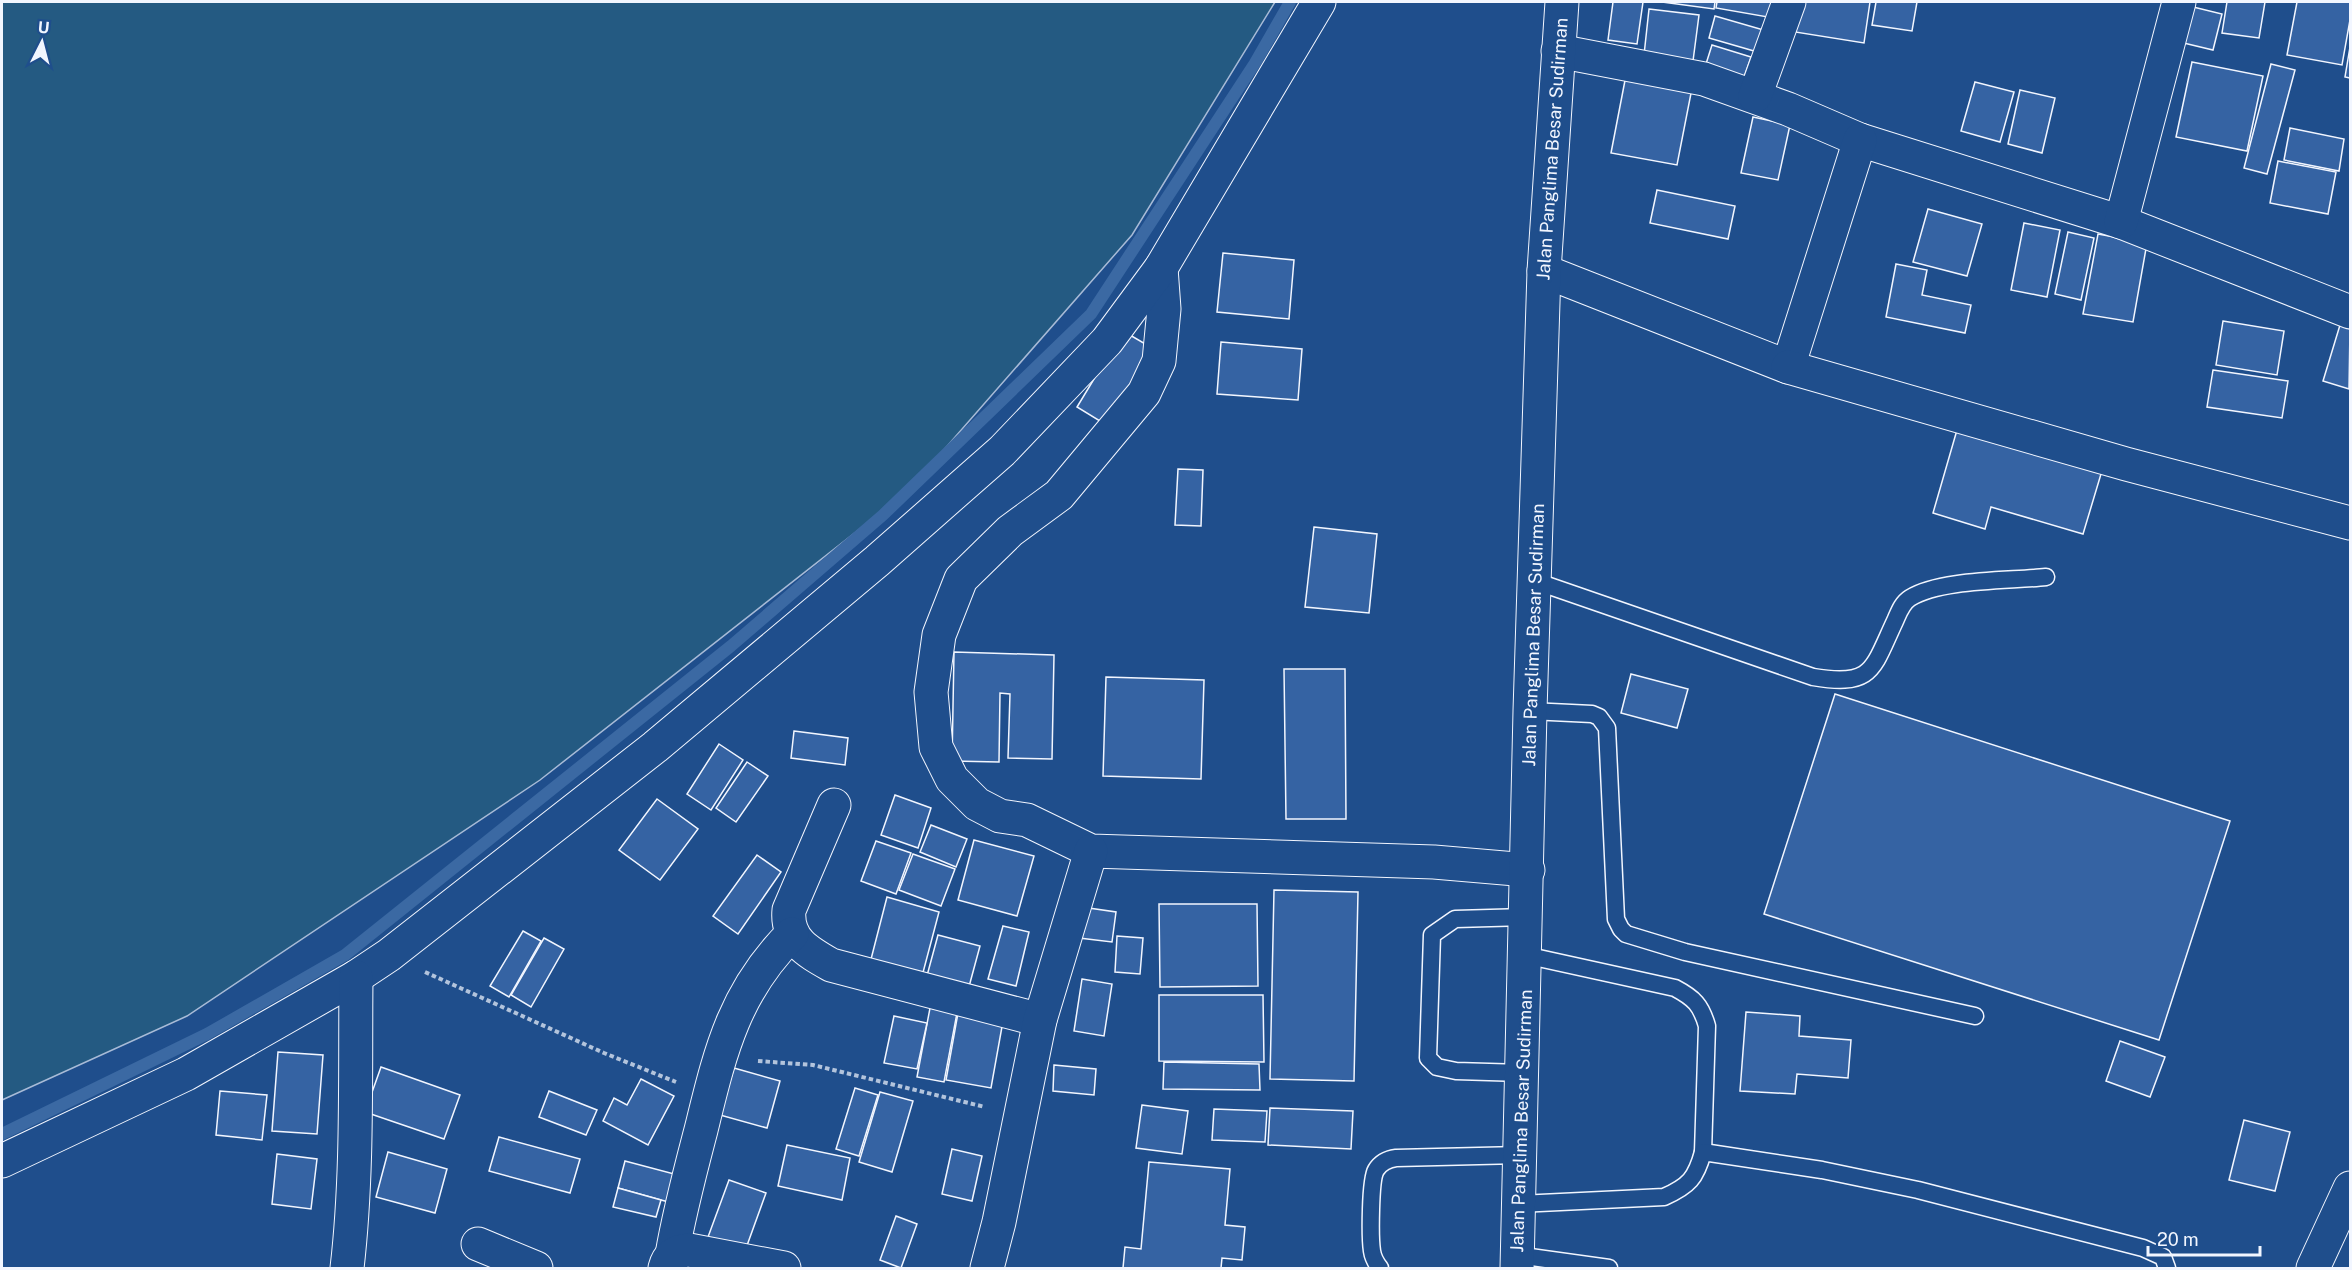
<svg xmlns="http://www.w3.org/2000/svg" width="2352" height="1270" font-family="'Public Sans',sans-serif">
<style>
.green{fill:#245a82;stroke:#a8bbd7;stroke-width:1.5}
.lines{fill:none;stroke-linecap:round;stroke-linejoin:round}
.stream{stroke:#3b69a3;stroke-width:12}
.building{fill:#3563a3;stroke:#f2f6ff;stroke-width:1.5}
.service-casing{stroke:#f2f6ff;stroke-width:19}
.minor-casing{stroke:#f2f6ff;stroke-width:35}
.secondary-casing{stroke:#f2f6ff;stroke-width:35}
.path{stroke:#b3c4dc;stroke-width:4;stroke-dasharray:4.5 3;stroke-linecap:butt}
.service{stroke:#1f4e8c;stroke-width:16}
.minor{stroke:#1f4e8c;stroke-width:33}
.secondary{stroke:#1f4e8c;stroke-width:33}
.labels{text-anchor:middle;dominant-baseline:central;stroke-width:4.5;stroke-linejoin:round;paint-order:stroke}
.street-label{font-size:18px;fill:#f2f6ff;stroke:#1f4e8c}
</style>
<rect width="100%" height="100%" fill="#1f4e8c"/>
<polygon class="green" points="2,2 1275,2 1132,235 907,492 540,780 187,1016 2,1100"/>
<g class="lines">
<polyline class="stream" points="2,1134 207,1034 345,955 731,646 883,515 1091,314 1255,63 1290,2"/>
</g>
<g class="building">
<polygon points="1613,2 1643,2 1637,44 1608,40"/>
<polygon points="1662,2 1715,2 1714,9"/>
<polygon points="1717,2 1782,2 1779,19 1716,8"/>
<polygon points="1801,2 1870,2 1864,43 1795,32"/>
<polygon points="1876,2 1917,2 1912,31 1872,25"/>
<polygon points="2227,2 2265,2 2259,38 2222,33"/>
<polygon points="2297,2 2350,2 2350,20 2342,65 2287,55"/>
<polygon points="2181,4 2222,14 2213,50 2171,40"/>
<polygon points="1649,9 1699,15 1693,61 1644,55"/>
<polygon points="1715,16 1767,31 1761,53 1709,38"/>
<polygon points="1712,45 1751,57 1743,80 1705,67"/>
<polygon points="2350,47 2350,78 2345,77"/>
<polygon points="2192,62 2263,76 2247,151 2176,137"/>
<polygon points="2271,64 2295,70 2267,174 2244,168"/>
<polygon points="1627,70 1693,83 1677,165 1611,153"/>
<polygon points="1975,82 2014,92 2000,142 1961,131"/>
<polygon points="2020,90 2055,98 2042,153 2008,144"/>
<polygon points="1753,117 1790,125 1778,180 1741,173"/>
<polygon points="2290,128 2344,139 2339,171 2284,160"/>
<polygon points="2278,161 2336,172 2328,214 2270,203"/>
<polygon points="1657,190 1735,206 1728,239 1650,223"/>
<polygon points="1928,209 1982,224 1967,276 1913,262"/>
<polygon points="2024,223 2060,230 2047,297 2011,290"/>
<polygon points="2068,232 2094,238 2081,300 2055,294"/>
<polygon points="2098,234 2147,243 2133,322 2083,314"/>
<polygon points="1223,253 1294,260 1289,319 1217,312"/>
<polygon points="1896,264 1927,270 1922,295 1971,305 1965,333 1886,317"/>
<polygon points="2223,321 2284,331 2277,375 2216,365"/>
<polygon points="2340,325 2350,329 2349,389 2323,381"/>
<polygon points="1123,331 1154,349 1108,426 1077,407"/>
<polygon points="1221,342 1302,349 1298,400 1217,394"/>
<polygon points="2213,370 2288,381 2282,418 2207,407"/>
<polygon points="1959,423 2104,464 2083,534 1991,507 1985,529 1933,513"/>
<polygon points="1178,469 1203,470 1201,526 1175,525"/>
<polygon points="1314,527 1377,534 1369,613 1305,607"/>
<polygon points="954,652 1054,655 1052,759 1008,758 1010,694 1000,693 999,762 952,761"/>
<polygon points="1284,669 1345,669 1346,819 1286,819"/>
<polygon points="1631,674 1688,689 1677,728 1621,713"/>
<polygon points="1106,677 1204,680 1201,779 1103,776"/>
<polygon points="1835,694 2230,821 2159,1040 1764,914"/>
<polygon points="794,731 848,738 845,765 791,758"/>
<polygon points="719,744 743,760 711,810 687,794"/>
<polygon points="747,762 768,776 736,822 716,808"/>
<polygon points="895,795 931,808 918,848 881,835"/>
<polygon points="657,799 698,829 660,880 619,850"/>
<polygon points="931,825 967,839 956,867 920,852"/>
<polygon points="974,840 1034,856 1017,916 958,900"/>
<polygon points="876,841 911,853 896,894 861,881"/>
<polygon points="913,854 955,869 941,906 899,890"/>
<polygon points="757,855 781,872 738,934 713,916"/>
<polygon points="1274,890 1358,892 1354,1081 1270,1079"/>
<polygon points="887,897 939,912 921,980 869,967"/>
<polygon points="1159,904 1257,904 1258,986 1160,987"/>
<polygon points="1075,906 1116,912 1112,942 1071,937"/>
<polygon points="1003,926 1029,932 1016,986 988,979"/>
<polygon points="523,931 541,941 509,997 490,986"/>
<polygon points="938,935 980,946 967,994 925,983"/>
<polygon points="1117,936 1143,938 1140,974 1115,972"/>
<polygon points="544,938 564,949 531,1007 511,995"/>
<polygon points="1082,979 1112,984 1104,1036 1074,1031"/>
<polygon points="1159,995 1263,995 1264,1062 1159,1061"/>
<polygon points="930,1008 957,1013 944,1082 917,1077"/>
<polygon points="1746,1012 1800,1016 1799,1036 1851,1040 1848,1078 1797,1074 1795,1094 1740,1091"/>
<polygon points="958,1013 1003,1021 991,1088 946,1080"/>
<polygon points="894,1016 927,1023 917,1069 884,1063"/>
<polygon points="2120,1041 2165,1057 2150,1097 2106,1081"/>
<polygon points="278,1052 323,1055 317,1134 272,1131"/>
<polygon points="1164,1062 1259,1064 1260,1090 1163,1089"/>
<polygon points="1054,1065 1096,1069 1094,1095 1053,1091"/>
<polygon points="381,1067 460,1095 444,1139 365,1112"/>
<polygon points="734,1068 780,1081 767,1128 720,1115"/>
<polygon points="641,1079 674,1096 648,1145 603,1121 614,1098 627,1105"/>
<polygon points="855,1088 878,1095 859,1156 836,1149"/>
<polygon points="220,1091 267,1095 262,1140 216,1135"/>
<polygon points="549,1091 597,1110 586,1135 539,1117"/>
<polygon points="880,1092 913,1101 892,1172 859,1162"/>
<polygon points="1142,1105 1188,1111 1182,1154 1136,1148"/>
<polygon points="1270,1108 1353,1111 1351,1149 1268,1145"/>
<polygon points="1214,1109 1267,1111 1265,1142 1212,1140"/>
<polygon points="2244,1120 2290,1132 2275,1191 2229,1180"/>
<polygon points="499,1137 580,1159 570,1193 489,1171"/>
<polygon points="787,1145 850,1158 842,1200 778,1186"/>
<polygon points="952,1149 982,1156 972,1201 942,1194"/>
<polygon points="388,1152 447,1169 435,1213 376,1197"/>
<polygon points="277,1154 317,1159 311,1209 272,1204"/>
<polygon points="625,1161 678,1175 672,1203 618,1188"/>
<polygon points="1149,1162 1230,1169 1225,1225 1245,1227 1242,1260 1222,1258 1221,1268 1123,1268 1125,1247 1141,1249"/>
<polygon points="729,1180 766,1193 745,1251 708,1237"/>
<polygon points="618,1188 661,1200 656,1217 613,1207"/>
<polygon points="896,1216 917,1224 901,1268 880,1260"/>
</g>
<g class="lines">
<g class="service-casing">
<g id="service">
<path d="M1535,581l278,96c60,10 59,-7 82,-56 4,-9 7,-18 15,-23 30,-19 100,-17 136,-21"/>
<polyline points="1530,711 1592,714 1599,717 1607,728 1616,919 1621,929 1626,934 1685,952 1975,1016"/>
<path d="M1525,955l150,33c19,10 26,17 32,38l-4,126"/>
<polyline points="1522,1073 1456,1071 1437,1067 1428,1058 1432,935 1455,919 1526,917"/>
<path d="M1519,1204l145,-7c25,-11 32,-19 39,-45l119,18 96,20 225,58 20,9 4,11"/>
<polyline points="1517,1255 1609,1268"/>
<path d="M1380,1268c-4,-5 -7,-10 -8,-17 -2,-13 -2,-71 4,-81 5,-8 12,-11 20,-12l124,-3"/>
</g>
</g>
<g class="minor-casing">
<g id="minor">
<polyline points="1558,51 1704,79 1788,109 1860,140 2121,222 2350,312"/>
<polyline points="1755,96 1789,2"/>
<polyline points="2121,222 2179,2"/>
<polyline points="1161,268 1164,309 1159,361 1144,393 1059,495 1010,531 961,579 939,635 931,692 936,747 952,779 977,804 1000,816 1027,820 1091,851 1434,862 1528,870"/>
<polyline points="1544,271 1788,367 1860,140"/>
<polyline points="1788,367 2126,464 2350,523"/>
<path d="M834,805l-45,105c-3,30 19,42 42,55l209,55"/>
<polyline points="2,1161 186,1074 356,977 389,955 655,747 877,561 1002,451 1107,341 1161,268 1319,2"/>
<polyline points="478,1244 536,1268"/>
<path d="M672,1255c7,-42 18,-83 29,-125 19,-77 32,-137 91,-196"/>
<path d="M347,1268c11,-94 8,-195 9,-291"/>
<path d="M665,1268c3,-12 11,-17 24,-18l95,18"/>
<polyline points="987,1268 999,1222 1040,1020 1091,851"/>
<polyline points="2313,1268 2350,1188"/>
</g>
</g>
<g class="secondary-casing">
<polyline id="secondary" points="1517,1268 1530,711 1544,271 1562,2"/>
</g>
<g class="path">
<polyline points="425,972 604,1053 676,1082"/>
<polyline points="758,1061 813,1065 985,1107"/>
</g>
<use href="#service" class="service"/>
<use href="#minor" class="minor"/>
<use href="#secondary" class="secondary"/>
</g>
<g class="labels">
<g class="street-label">
<text transform="translate(1552 149) rotate(-86)">Jalan Panglima Besar Sudirman</text>
<text transform="translate(1533 635) rotate(-88)">Jalan Panglima Besar Sudirman</text>
<text transform="translate(1521 1121) rotate(-88)">Jalan Panglima Besar Sudirman</text>
</g>
</g>
<rect width="2352" height="1270" fill="none" stroke="#f2f6ff" stroke-width="6"/>
<g transform="translate(42 42) rotate(6)" stroke="#1f4e8c" stroke-width="4.5" paint-order="stroke">
<path d="M0-4.5L10 22L0 15L-10 22Z" fill="#f2f6ff"/>
<text y="-9" font-size="16" font-weight="bold" text-anchor="middle" fill="#f2f6ff">U</text>
</g>
<path d="M2148 1246v9h112v-9" fill="none" stroke="#f2f6ff" stroke-width="3"/>
<text x="2157" y="1246" font-size="18" fill="#f2f6ff" stroke="#1f4e8c" stroke-width="4.5" paint-order="stroke">20 m</text>
</svg>
